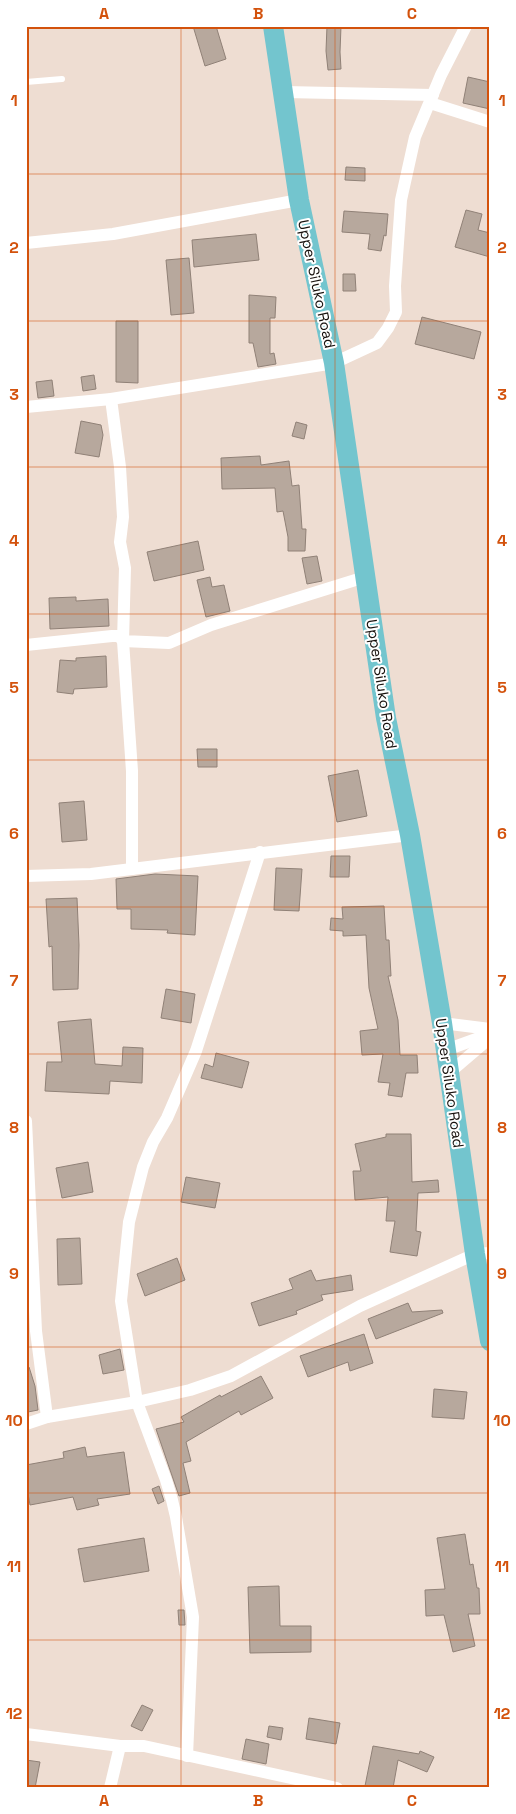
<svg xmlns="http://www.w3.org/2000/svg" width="516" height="1814" font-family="'Space Grotesk',sans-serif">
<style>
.building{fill:#b7a89d;stroke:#908177}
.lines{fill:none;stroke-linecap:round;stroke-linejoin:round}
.service{stroke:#fff;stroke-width:6}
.minor{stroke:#fff;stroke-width:12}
.primary{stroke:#73c5ce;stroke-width:20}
.grid{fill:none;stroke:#d3520c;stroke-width:1;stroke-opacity:0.55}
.labels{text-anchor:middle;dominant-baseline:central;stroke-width:4;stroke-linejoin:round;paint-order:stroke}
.street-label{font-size:15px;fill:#17110d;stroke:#fff}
.neatline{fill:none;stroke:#d3520c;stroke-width:2}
.grid-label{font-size:16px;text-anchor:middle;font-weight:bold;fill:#d3520c}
</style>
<rect width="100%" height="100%" fill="#eeddd2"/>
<g class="building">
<polygon points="193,26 216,26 226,59 205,66"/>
<polygon points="327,26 341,26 340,52 341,69 328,70 326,51"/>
<polygon points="468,77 490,82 490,109 463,103"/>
<polygon points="346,167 365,168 365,181 345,180"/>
<polygon points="466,210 482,214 478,230 490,233 490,257 455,247"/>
<polygon points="344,211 388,214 386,236 384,235 381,251 368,249 370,234 342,232"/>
<polygon points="256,234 259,260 194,267 192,240"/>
<polygon points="189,258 194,313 171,315 166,260"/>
<polygon points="343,274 355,274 356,291 343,291"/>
<polygon points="249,295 276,297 275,318 270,318 270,354 274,353 276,364 258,367 253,343 249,343"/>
<polygon points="422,317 481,332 474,359 415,344"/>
<polygon points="116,321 138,321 138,383 116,382"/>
<polygon points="94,375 96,389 83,391 81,377"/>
<polygon points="52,380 54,396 38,398 36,382"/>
<polygon points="81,421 101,425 103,435 99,457 75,453"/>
<polygon points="296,422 307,425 304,439 292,436"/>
<polygon points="260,456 261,465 289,461 292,486 299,485 302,529 306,529 305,551 288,551 288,537 283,511 277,512 275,488 222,489 221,458"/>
<polygon points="198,541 204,570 154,581 147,552"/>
<polygon points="317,556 322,581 307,584 302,558"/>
<polygon points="210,577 212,587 224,585 230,611 206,617 197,580"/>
<polygon points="76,597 76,601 108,599 109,626 50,629 49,598"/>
<polygon points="106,656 107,687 74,689 73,694 57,692 60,660 76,661 76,658"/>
<polygon points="197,749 217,749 217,767 198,767"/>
<polygon points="358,770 367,816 337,822 328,776"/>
<polygon points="84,801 87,840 62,842 59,803"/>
<polygon points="331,856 350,856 349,877 330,877"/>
<polygon points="276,868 302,869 299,911 274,910"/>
<polygon points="155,874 198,876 195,935 167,933 168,930 131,929 131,909 117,909 116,879"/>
<polygon points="77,898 79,945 78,989 53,990 52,946 49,947 46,899"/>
<polygon points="384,906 386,940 389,940 391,976 388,976 398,1020 400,1055 417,1055 418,1073 406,1073 402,1097 388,1095 390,1083 378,1082 383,1054 362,1055 360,1031 378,1029 369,988 366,935 343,936 343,931 330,930 331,918 343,919 342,907"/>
<polygon points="166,989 195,994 191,1023 161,1018"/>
<polygon points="91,1019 95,1064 122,1066 123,1047 143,1048 142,1083 110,1081 109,1094 45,1091 47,1062 62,1062 58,1022"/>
<polygon points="216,1053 249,1062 242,1088 201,1078 205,1064 213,1067"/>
<polygon points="386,1134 411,1134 412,1182 438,1180 439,1192 418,1193 416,1231 421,1232 417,1256 390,1252 395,1221 386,1221 388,1197 355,1200 353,1171 361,1171 355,1144 386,1137"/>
<polygon points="88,1162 93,1192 62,1198 56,1168"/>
<polygon points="186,1177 220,1183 215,1208 181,1202"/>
<polygon points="80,1238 82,1284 58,1285 57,1239"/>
<polygon points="177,1258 185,1280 145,1296 137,1274"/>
<polygon points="311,1270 316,1281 351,1275 353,1290 321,1295 323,1300 296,1311 297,1314 259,1326 251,1303 293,1289 289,1279"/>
<polygon points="408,1303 412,1312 442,1310 443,1313 376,1339 368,1319"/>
<polygon points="364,1334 373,1363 350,1371 348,1362 308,1377 300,1356"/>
<polygon points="120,1349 124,1370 103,1374 99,1355"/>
<polygon points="29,1367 35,1386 38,1410 28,1412 26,1401 26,1368"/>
<polygon points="261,1376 273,1398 241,1415 239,1411 186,1442 191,1461 183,1463 190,1493 179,1496 156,1429 184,1422 181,1417 220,1395 221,1397"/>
<polygon points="434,1389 467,1392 464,1419 432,1417"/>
<polygon points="85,1447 87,1457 124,1452 130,1494 97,1499 99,1505 77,1510 73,1497 30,1505 26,1482 26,1465 64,1458 63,1452"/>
<polygon points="159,1486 164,1501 158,1504 152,1489"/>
<polygon points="465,1534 470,1565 473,1564 477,1588 479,1588 480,1614 468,1614 475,1646 453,1652 444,1615 426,1616 425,1590 445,1589 437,1538"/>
<polygon points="144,1538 149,1571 84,1582 78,1549"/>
<polygon points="279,1586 280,1626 311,1626 311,1652 250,1653 248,1587"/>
<polygon points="178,1610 184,1610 185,1625 179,1625"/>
<polygon points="142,1705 153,1710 142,1731 131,1726"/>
<polygon points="309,1718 340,1723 336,1744 306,1739"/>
<polygon points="269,1726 283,1728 281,1740 267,1737"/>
<polygon points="246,1739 269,1744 266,1764 242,1759"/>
<polygon points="373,1746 419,1754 420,1751 434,1757 427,1772 398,1760 393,1788 375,1788 365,1786"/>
<polygon points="26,1760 40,1762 35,1788 26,1788"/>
</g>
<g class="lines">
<polyline class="service" points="26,82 62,79"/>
<g class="minor">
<polyline points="284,92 433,95"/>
<polyline points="430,103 490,122"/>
<polyline points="26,243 113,234 299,200"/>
<polyline points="111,399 120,467 123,517 120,542 125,568 123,641 169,643 211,625 365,577"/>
<polyline points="26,407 111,399 334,363 377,343 388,328 396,312 395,286 401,200 415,137 441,75 466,26"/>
<polyline points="26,645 112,636 119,636 123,641 132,771 132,869"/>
<polyline points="26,876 91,874 410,835"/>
<polyline points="442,1023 490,1029"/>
<polyline points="446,1050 490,1034"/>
<polyline points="449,1073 490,1038"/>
<polyline points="26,1121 36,1331 47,1417"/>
<polyline points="26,1424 47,1417 137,1402 190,1390 231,1376 360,1306 475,1254 490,1253"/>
<polyline points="26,1734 120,1746 144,1746 337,1788"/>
<polyline points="187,1756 193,1617 176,1517 172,1500 166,1480 137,1402 121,1301 129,1222 143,1167 153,1142 167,1118 196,1051 260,852"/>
<polyline points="110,1788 120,1746"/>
</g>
<polyline class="primary" points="273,26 299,200 334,363 386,718 410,835 442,1023 475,1254 490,1341"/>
</g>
<path class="grid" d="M181,26v1762M335,26v1762M26,174h464M26,321h464M26,467h464M26,614h464M26,760h464M26,907h464M26,1054h464M26,1200h464M26,1347h464M26,1493h464M26,1640h464"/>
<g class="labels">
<g class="street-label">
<text transform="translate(317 284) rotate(78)">Upper Siluko Road</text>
<text transform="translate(382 684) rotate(81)">Upper Siluko Road</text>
<text transform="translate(450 1083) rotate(82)">Upper Siluko Road</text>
</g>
</g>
<rect width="516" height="1814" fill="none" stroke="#ffffff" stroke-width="55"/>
<rect x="28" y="28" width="460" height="1758" class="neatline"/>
<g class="grid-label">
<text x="104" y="19">A</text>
<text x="258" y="19">B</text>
<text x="412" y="19">C</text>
<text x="14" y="106">1</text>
<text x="502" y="106">1</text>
<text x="14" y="253">2</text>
<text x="502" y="253">2</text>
<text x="14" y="400">3</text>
<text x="502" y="400">3</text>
<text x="14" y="546">4</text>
<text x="502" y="546">4</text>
<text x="14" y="693">5</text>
<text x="502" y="693">5</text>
<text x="14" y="839">6</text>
<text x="502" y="839">6</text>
<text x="14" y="986">7</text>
<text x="502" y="986">7</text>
<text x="14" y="1133">8</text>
<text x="502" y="1133">8</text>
<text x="14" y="1279">9</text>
<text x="502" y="1279">9</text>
<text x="14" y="1426">10</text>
<text x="502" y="1426">10</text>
<text x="14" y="1572">11</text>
<text x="502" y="1572">11</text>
<text x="14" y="1719">12</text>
<text x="502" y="1719">12</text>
<text x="104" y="1806">A</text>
<text x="258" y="1806">B</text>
<text x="412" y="1806">C</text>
</g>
</svg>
